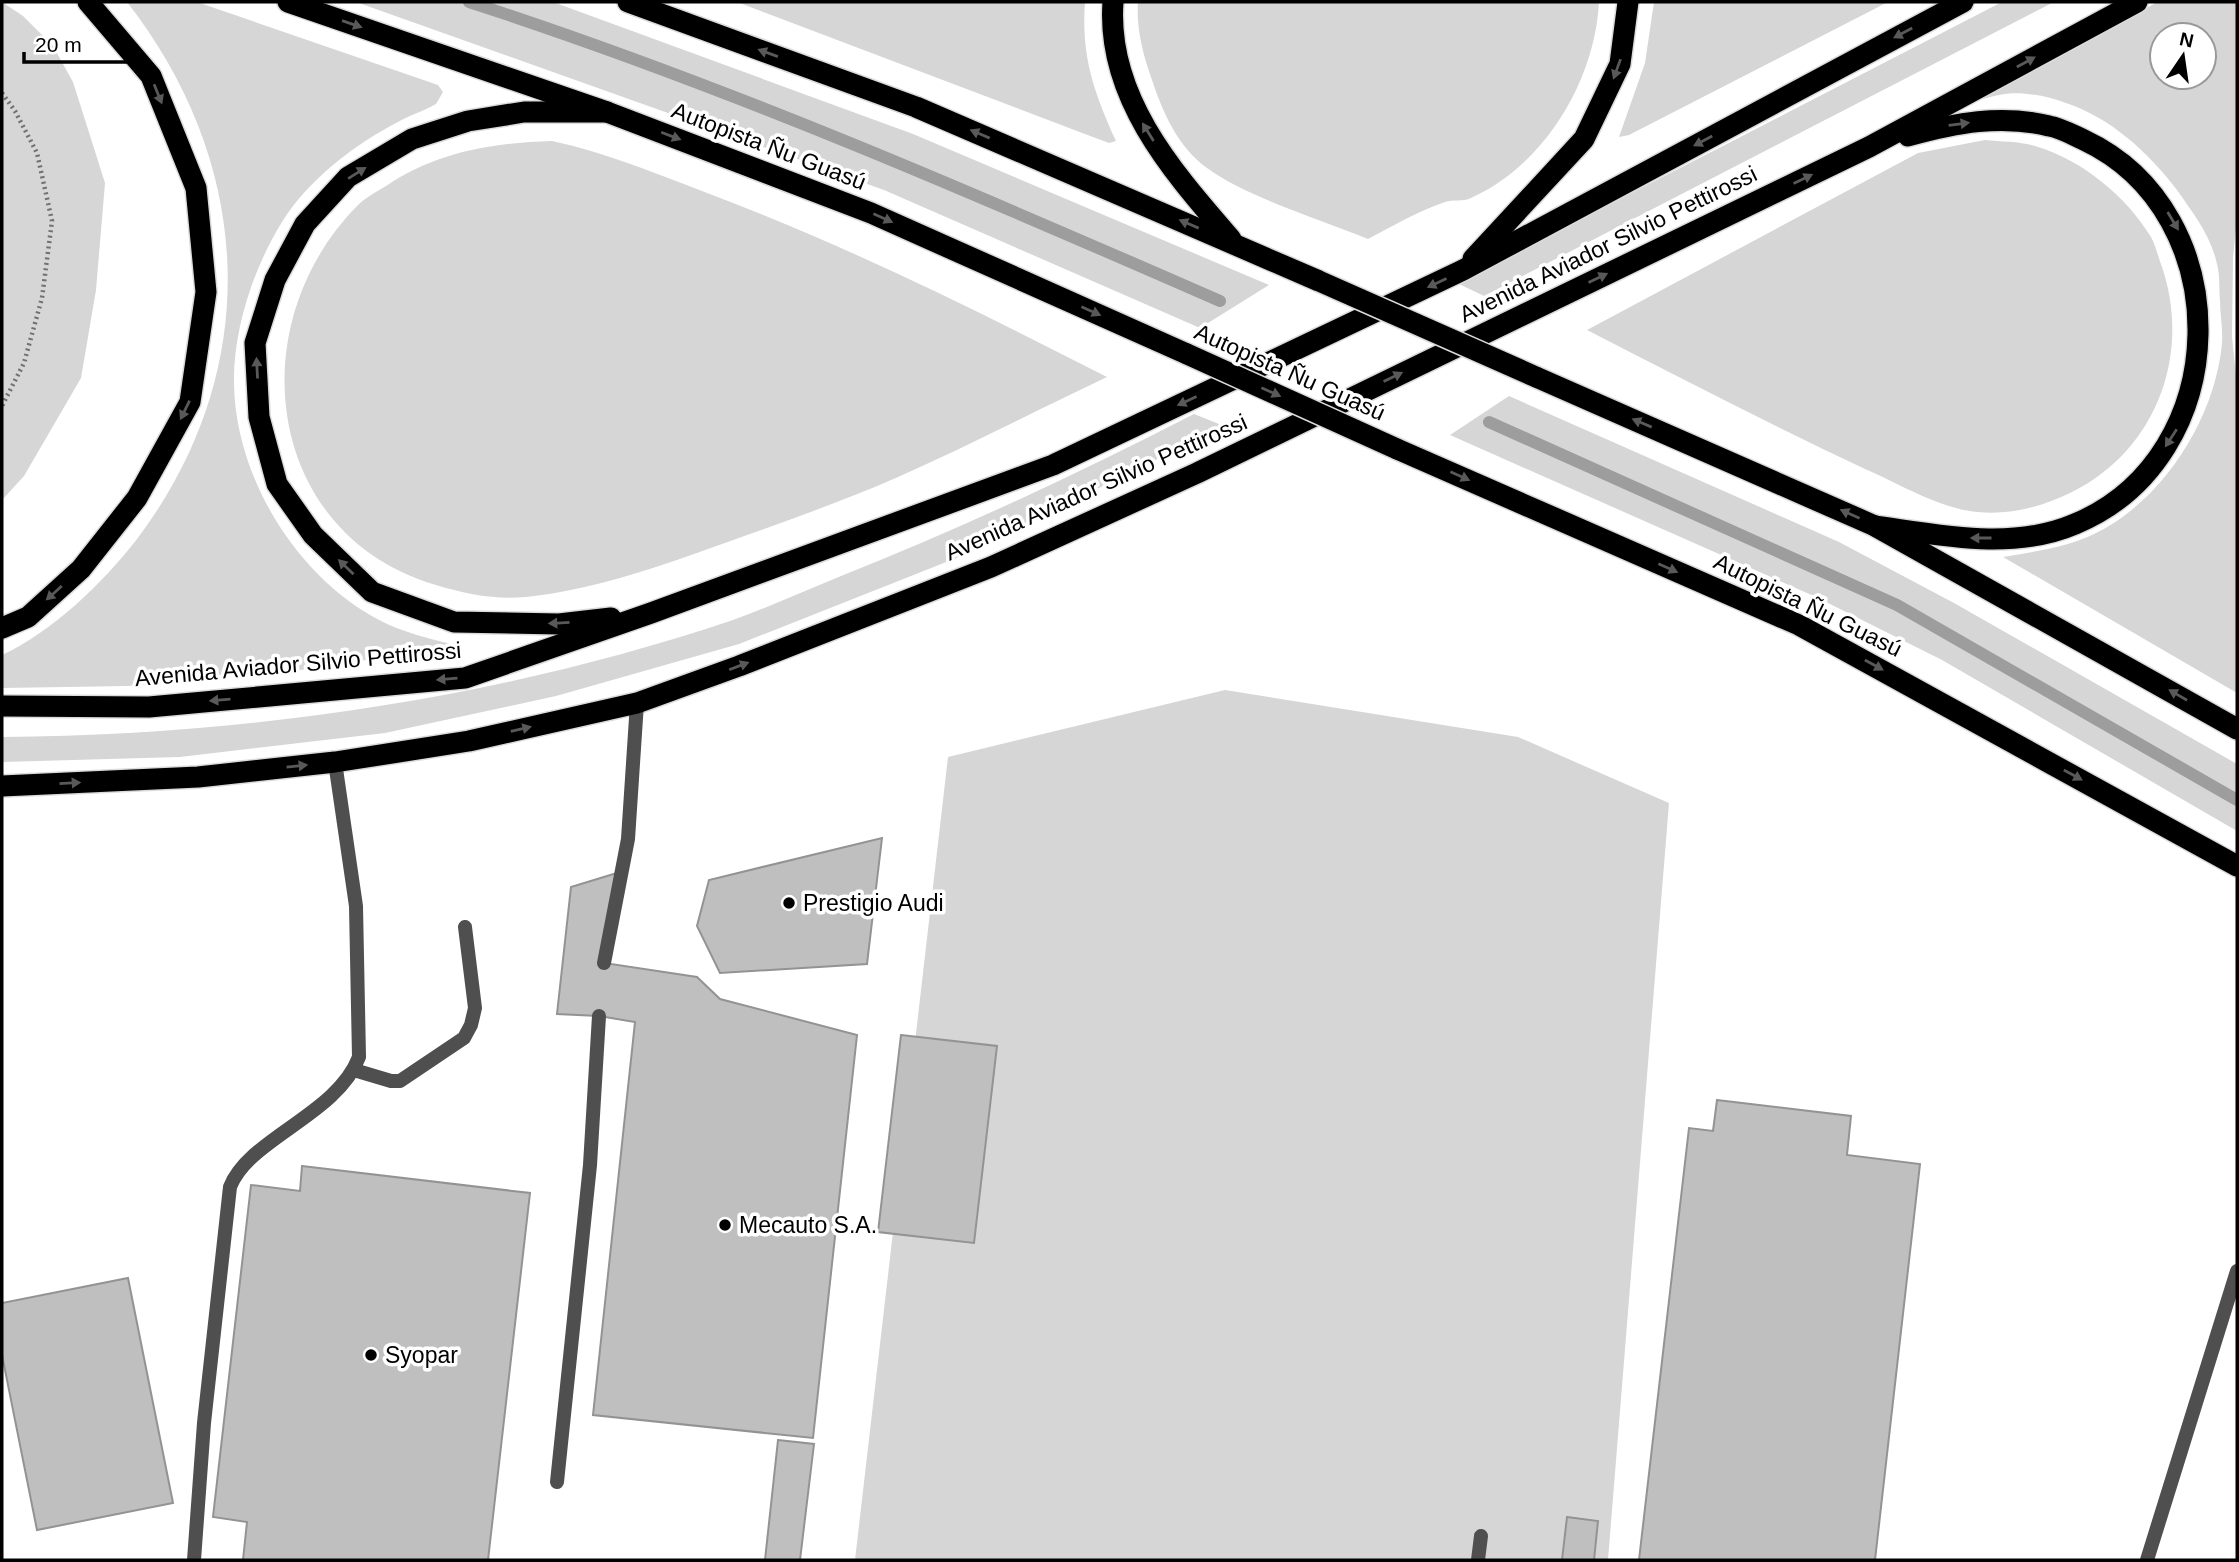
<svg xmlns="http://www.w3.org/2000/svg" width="2239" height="1562" font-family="Arial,sans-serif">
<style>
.green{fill:#d6d6d6;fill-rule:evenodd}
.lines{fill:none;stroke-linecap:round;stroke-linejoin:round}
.stream{stroke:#9d9d9d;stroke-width:12}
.building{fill:#bfbfbf;stroke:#939393;stroke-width:2}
.motorway-casing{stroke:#dbdbdb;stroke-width:24}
.path{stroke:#717171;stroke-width:4.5;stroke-dasharray:2 3.5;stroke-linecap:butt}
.service{stroke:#4f4f4f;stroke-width:14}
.motorway{stroke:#000;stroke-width:21}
.motorway-bridge-casing{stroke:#dbdbdb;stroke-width:24;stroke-linecap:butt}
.motorway-bridge{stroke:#000;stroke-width:21}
.oneway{fill:#595959}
.poi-dot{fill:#000;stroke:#fff;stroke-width:2.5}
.labels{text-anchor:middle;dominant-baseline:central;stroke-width:7;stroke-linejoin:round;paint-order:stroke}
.street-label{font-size:23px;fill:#000;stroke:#fff}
.poi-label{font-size:23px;fill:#000;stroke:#fff;text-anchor:start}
</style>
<rect width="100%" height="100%" fill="#fff"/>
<g class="green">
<polygon points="2,2 23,16 53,46 73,82 105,183 96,290 81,378 24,476 2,500"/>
<path d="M127,2h70l241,83 5,7 -7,12c-12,7 -26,11 -38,18 -43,22 -90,58 -116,100 -28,45 -49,107 -48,161 1,94 63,195 147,238 22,11 46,17 70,23l2,3 -159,24 -166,15 -126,2v-33c50,-23 101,-72 135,-116 127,-168 118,-373 -10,-537z"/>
<polygon points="356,2 553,2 913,134 1269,285 1200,328 884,190"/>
<path d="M737,2h348c-4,55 9,90 31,139l-7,2 -32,-12z"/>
<path d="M1138,2h461c-4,78 -54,163 -128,196 -8,4 -18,1 -26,4 -27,9 -52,24 -77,37 -46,-19 -122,-42 -161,-71 -29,-21 -44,-55 -55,-88 -9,-25 -16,-52 -14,-78z"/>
<polygon points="1654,2 1888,2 1629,135 1619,137 1645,63"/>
<polygon points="2002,2 2054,2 1484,296 1457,283"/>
<path d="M2158,2h79v214l-4,42 -1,79 5,47v309l-234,-136c28,-5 55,-8 82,-19 74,-30 130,-117 137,-195 1,-14 -2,-29 -2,-42 -1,-12 0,-26 -3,-37 -6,-28 -24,-51 -40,-74 -28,-37 -66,-72 -111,-87 -20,-7 -46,-13 -67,-8 -12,2 -24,8 -36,6zM2162,35h42v42h-42z"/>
<path d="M1985,140c17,2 37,1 53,7 45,14 88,49 113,90 5,9 7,20 11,30 30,89 -7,185 -92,226 -29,14 -60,22 -92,19 -38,-3 -78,-28 -113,-43 -94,-44 -186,-92 -278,-139l331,-177z"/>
<path d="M552,141c52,11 100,31 150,50 139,52 272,118 405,186 -70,33 -138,69 -209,100 -57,25 -117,46 -176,67 -63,23 -130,46 -196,53 -30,3 -61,-3 -90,-12 -171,-50 -197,-259 -79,-379 8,-8 19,-14 29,-20 51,-34 105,-43 166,-45z"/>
<polygon points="1509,396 1839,542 1954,603 2237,764 2237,831 1942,660 1816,597 1450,435"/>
<path d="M1194,414l30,12 -260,129 -225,89 -183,52 -171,37 -205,24 -178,5v-25c245,-2 495,-38 728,-116 37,-13 74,-30 111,-45 120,-48 237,-102 353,-162z"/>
<polygon points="1225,690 1518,737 1669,803 1608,1560 855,1560 948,757"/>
</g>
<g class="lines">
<g class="stream">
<path d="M469,2c256,83 504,191 751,299"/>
<polyline points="1489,422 1897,605 2237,800"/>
</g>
</g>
<g class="building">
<polygon points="882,838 867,964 720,973 697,926 709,880"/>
<polygon points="617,873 604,963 697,977 720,999 857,1035 813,1438 593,1415 635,1022 599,1016 557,1014 571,887"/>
<polygon points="901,1035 997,1046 974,1243 878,1232"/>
<polygon points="1717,1100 1851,1116 1847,1155 1920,1164 1875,1560 1639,1560 1689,1128 1713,1131"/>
<polygon points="302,1166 530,1193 488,1560 243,1560 247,1522 213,1517 251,1185 300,1191"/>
<polygon points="128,1278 173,1503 37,1530 2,1355 2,1303"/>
<polygon points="778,1440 814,1444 800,1560 765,1560"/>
<polygon points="1567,1517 1598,1521 1594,1560 1562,1560"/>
</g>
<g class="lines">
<g class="motorway-casing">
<g id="motorway">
<polyline points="288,2 607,112 871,213 1187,354"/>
<polyline points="628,2 916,107 1319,281"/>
<path d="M1113,2c-7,95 60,170 118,237"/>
<polyline points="607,112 524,112 468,121 412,139 348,177 305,224 275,280 255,343 259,417 277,484 313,535 372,592 454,622 559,624 611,618"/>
<polyline points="1473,259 1584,139 1620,64 1628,2"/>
<polyline points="1536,377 1875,526 2237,729"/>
<polyline points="1397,449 1799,625 2237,866"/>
<path d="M1875,526c65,9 137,25 200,-2 161,-67 164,-311 9,-384 -11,-5 -23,-12 -35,-14 -48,-12 -94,-3 -141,10"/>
<polyline points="2,628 28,617 81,569 137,498 190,402 206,292 196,188 151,76 88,2"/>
<polyline points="2,706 149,707 465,678 651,613 1053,465 1463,270 1963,2"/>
<polyline points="2,786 198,777 335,762 469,741 637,703 739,666 991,567 1197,473 1869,147 2137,2"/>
</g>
</g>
<polyline class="path" points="2,93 15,111 37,153 52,221 42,298 24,363 2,406"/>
<g class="service">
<polyline points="604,963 628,839 637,703"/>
<polyline points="354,1070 391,1081 400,1081 464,1038 471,1025 475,1008 465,927"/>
<polyline points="557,1482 590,1165 599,1016"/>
<path d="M194,1560l10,-137 26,-236c19,-49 107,-72 129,-130l-3,-151 -21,-144"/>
<polyline points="1478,1560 1481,1536"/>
<polyline points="2147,1560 2237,1271"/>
</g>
<use href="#motorway" class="motorway"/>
<g class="motorway-bridge-casing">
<g id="motorway-bridge">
<polyline points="1319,281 1536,377"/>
<polyline points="1187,354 1397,449"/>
</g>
</g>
<use href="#motorway-bridge" class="motorway-bridge"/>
</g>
<defs><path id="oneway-solid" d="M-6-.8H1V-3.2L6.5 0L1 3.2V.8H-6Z" transform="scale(1.75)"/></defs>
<g class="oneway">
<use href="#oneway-solid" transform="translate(352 24) rotate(19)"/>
<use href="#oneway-solid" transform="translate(1903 33) rotate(152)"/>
<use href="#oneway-solid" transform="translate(768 53) rotate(-160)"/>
<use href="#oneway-solid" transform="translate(2026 62) rotate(-29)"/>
<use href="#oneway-solid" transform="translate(1617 69) rotate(110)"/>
<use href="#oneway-solid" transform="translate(158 94) rotate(68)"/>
<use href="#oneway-solid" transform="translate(1959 124) rotate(-7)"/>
<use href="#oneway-solid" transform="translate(1148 132) rotate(-122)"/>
<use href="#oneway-solid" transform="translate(980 134) rotate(-157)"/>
<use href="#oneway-solid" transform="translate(671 136) rotate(21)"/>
<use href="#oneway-solid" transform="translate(1703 141) rotate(152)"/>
<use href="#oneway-solid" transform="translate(357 173) rotate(-32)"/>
<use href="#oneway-solid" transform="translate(1803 179) rotate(-26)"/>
<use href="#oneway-solid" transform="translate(883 218) rotate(24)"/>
<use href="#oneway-solid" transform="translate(2173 221) rotate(59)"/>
<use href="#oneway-solid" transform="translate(1189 224) rotate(-157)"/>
<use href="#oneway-solid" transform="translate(1598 278) rotate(-26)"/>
<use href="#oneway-solid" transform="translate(1437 283) rotate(155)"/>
<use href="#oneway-solid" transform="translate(1091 311) rotate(24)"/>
<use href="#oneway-solid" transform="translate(257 368) rotate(-93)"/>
<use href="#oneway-solid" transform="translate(1393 377) rotate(-26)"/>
<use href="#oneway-solid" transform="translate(1271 392) rotate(24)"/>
<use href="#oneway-solid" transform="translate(1187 401) rotate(155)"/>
<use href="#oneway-solid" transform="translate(185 410) rotate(116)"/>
<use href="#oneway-solid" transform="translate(1642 423) rotate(-157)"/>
<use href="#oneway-solid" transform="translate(2171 438) rotate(123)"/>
<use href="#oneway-solid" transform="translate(1460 476) rotate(24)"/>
<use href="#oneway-solid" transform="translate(1850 514) rotate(-156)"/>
<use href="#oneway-solid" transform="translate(1981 538) rotate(180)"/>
<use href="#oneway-solid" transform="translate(346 567) rotate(-136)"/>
<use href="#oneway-solid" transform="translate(1668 568) rotate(24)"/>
<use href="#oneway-solid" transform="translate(54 593) rotate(138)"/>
<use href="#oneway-solid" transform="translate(559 623) rotate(177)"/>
<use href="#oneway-solid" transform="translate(1874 665) rotate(29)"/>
<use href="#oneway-solid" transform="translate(739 666) rotate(-21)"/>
<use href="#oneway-solid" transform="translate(447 679) rotate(175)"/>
<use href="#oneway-solid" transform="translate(2178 695) rotate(-150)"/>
<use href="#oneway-solid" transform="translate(220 700) rotate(175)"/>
<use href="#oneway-solid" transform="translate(521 729) rotate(-13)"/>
<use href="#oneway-solid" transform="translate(297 766) rotate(-6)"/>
<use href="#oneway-solid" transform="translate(2073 775) rotate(29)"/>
<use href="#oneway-solid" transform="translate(70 783) rotate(-3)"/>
</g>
<g class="poi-dot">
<circle cx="789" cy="903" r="7"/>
<circle cx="725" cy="1225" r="7"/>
<circle cx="371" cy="1355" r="7"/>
</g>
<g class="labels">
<g class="street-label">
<text transform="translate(769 146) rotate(21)">Autopista Ñu Guasú</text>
<text transform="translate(1608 244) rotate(-26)">Avenida Aviador Silvio Pettirossi</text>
<text transform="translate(1290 372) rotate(24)">Autopista Ñu Guasú</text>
<text transform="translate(1096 487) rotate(-24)">Avenida Aviador Silvio Pettirossi</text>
<text transform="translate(1808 605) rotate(26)">Autopista Ñu Guasú</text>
<text transform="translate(298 664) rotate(-5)">Avenida Aviador Silvio Pettirossi</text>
</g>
<g class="poi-label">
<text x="803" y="903">Prestigio Audi</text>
<text x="739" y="1225">Mecauto S.A.</text>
<text x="385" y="1355">Syopar</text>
</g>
</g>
<rect width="2239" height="1562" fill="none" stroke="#000000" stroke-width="7"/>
<g transform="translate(2183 56) rotate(13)"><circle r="33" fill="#ffffff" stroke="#999999" stroke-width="2"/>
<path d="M0-5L12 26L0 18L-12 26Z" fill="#000000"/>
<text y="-10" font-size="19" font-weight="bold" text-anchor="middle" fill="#000000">N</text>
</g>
<path d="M24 52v10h116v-10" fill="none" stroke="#000000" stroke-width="3.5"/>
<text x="35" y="52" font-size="21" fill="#000000" stroke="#ffffff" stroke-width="5" paint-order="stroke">20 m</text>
</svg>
